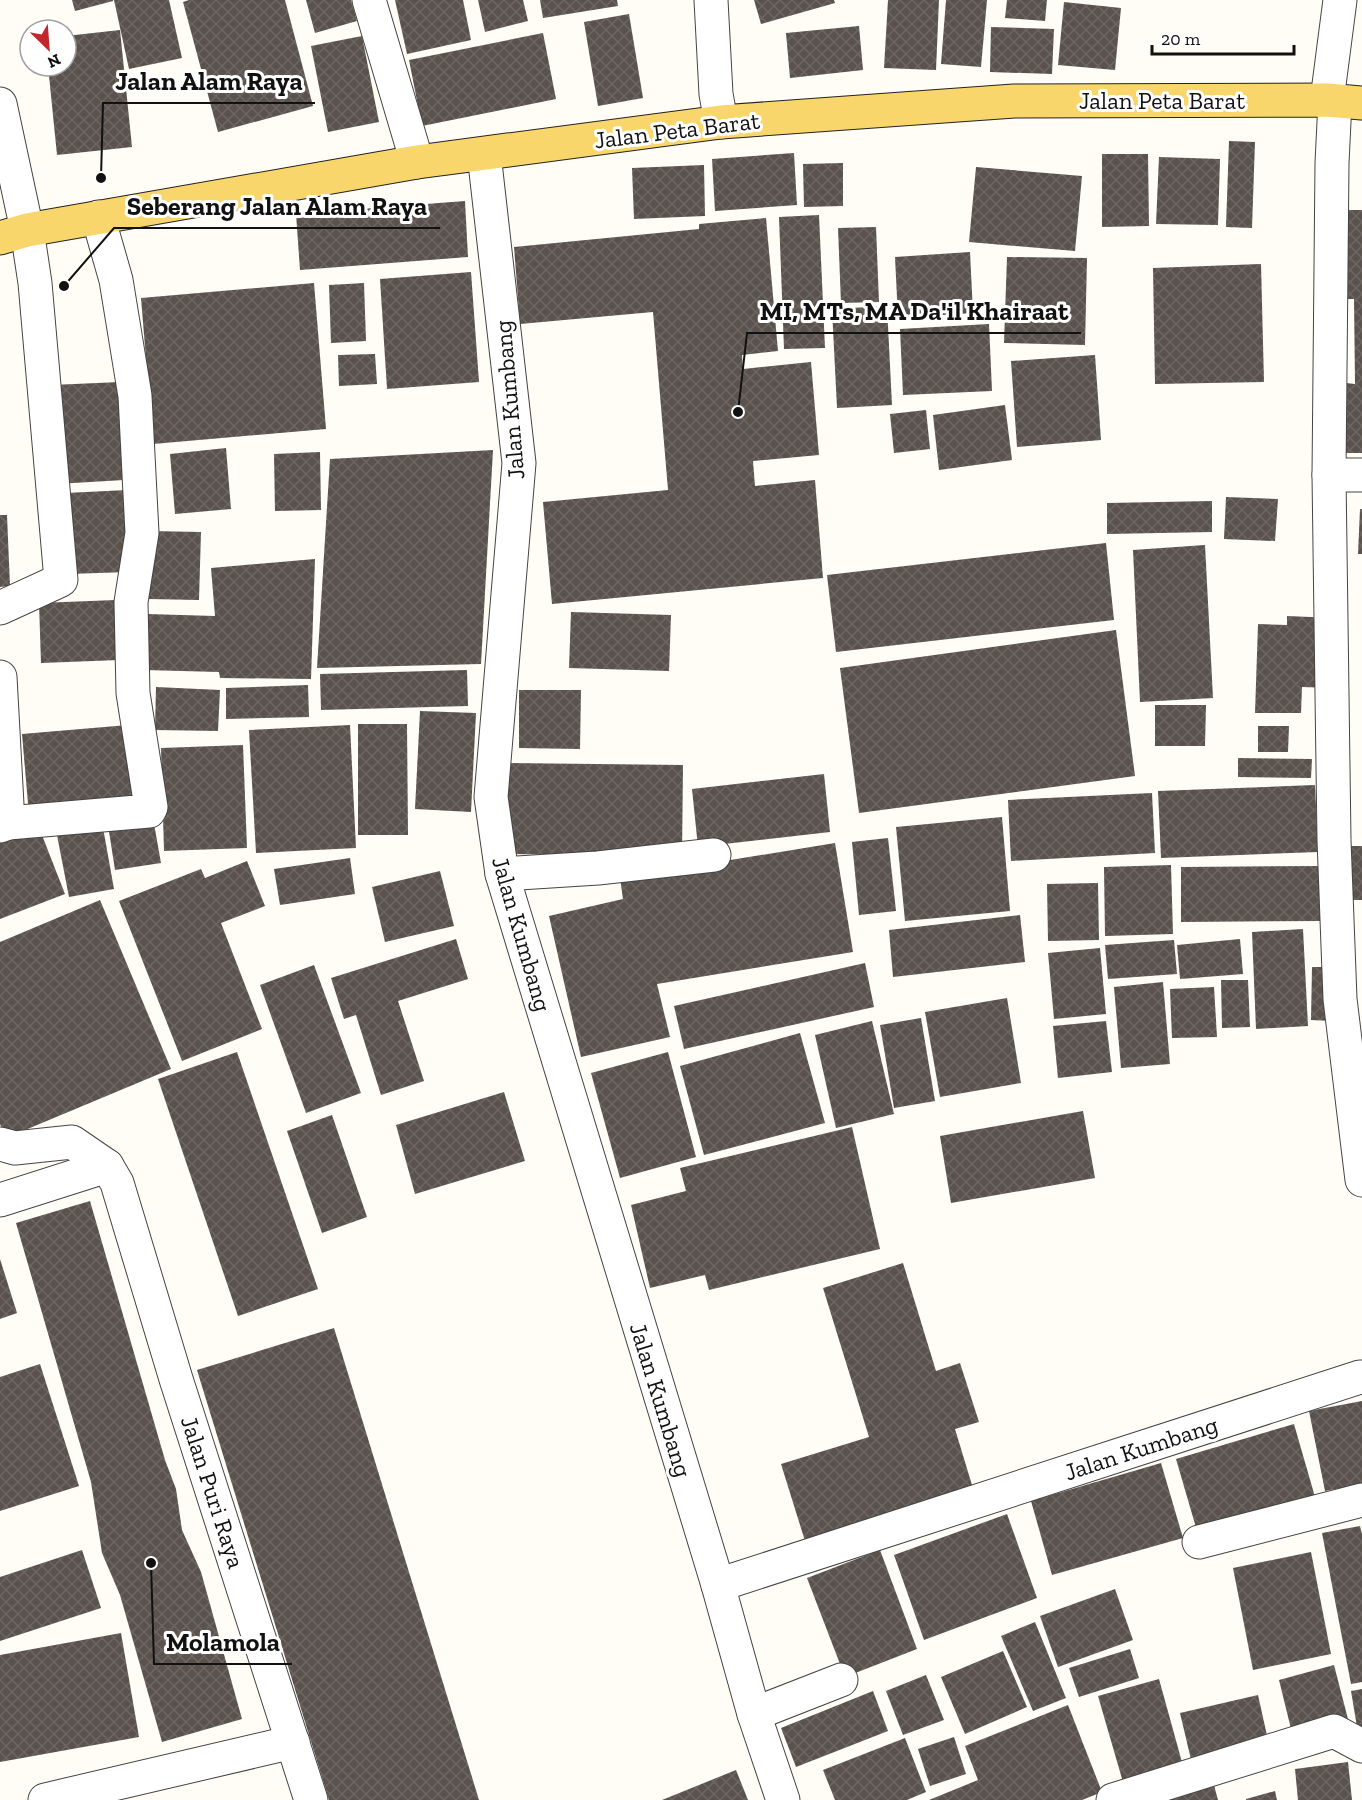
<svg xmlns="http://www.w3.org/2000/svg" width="1362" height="1800" font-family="'Zilla Slab',serif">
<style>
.building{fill:url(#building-cross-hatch)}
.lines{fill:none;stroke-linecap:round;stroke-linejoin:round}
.minor-casing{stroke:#444;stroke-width:35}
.major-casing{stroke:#222;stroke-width:35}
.minor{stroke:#fff;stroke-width:33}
.major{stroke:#f9d66b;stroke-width:33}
.labels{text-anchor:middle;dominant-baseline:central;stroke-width:6;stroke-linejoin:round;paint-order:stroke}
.street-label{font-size:24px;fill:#111;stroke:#fff}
.leader{fill:none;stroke:#111;stroke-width:2}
.callout-dot{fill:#111;stroke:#fff;stroke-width:2}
.callout-label{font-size:26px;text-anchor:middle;font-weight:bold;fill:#111;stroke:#fff;stroke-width:6;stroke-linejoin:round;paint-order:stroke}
</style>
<defs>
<pattern id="building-cross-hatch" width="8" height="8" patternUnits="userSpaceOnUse" patternTransform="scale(1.5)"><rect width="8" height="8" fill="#5a524d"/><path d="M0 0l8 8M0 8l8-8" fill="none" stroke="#6d6662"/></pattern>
</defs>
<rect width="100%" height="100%" fill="#fffdf5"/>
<g class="building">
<polygon points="72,0 113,0 113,1 75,11"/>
<polygon points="114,0 169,0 182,58 129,69"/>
<polygon points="189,0 285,0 313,106 218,132 183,2"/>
<polygon points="306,0 351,0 357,21 315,33"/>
<polygon points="395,0 463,0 471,40 407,54"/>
<polygon points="478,0 523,0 528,21 485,32"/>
<polygon points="540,0 617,0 618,6 543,18"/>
<polygon points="754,0 834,0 835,3 761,24"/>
<polygon points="888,0 939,0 936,70 884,68"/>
<polygon points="946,0 987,0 981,67 941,64"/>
<polygon points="1007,0 1047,0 1045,21 1005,18"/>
<polygon points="1064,2 1121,8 1115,70 1058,65"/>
<polygon points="629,14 643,98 598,106 584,22"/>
<polygon points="859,26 863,70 790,78 786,33"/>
<polygon points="991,27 1054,29 1052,74 990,72"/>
<polygon points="120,30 132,147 57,155 48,66 66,66 66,36"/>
<polygon points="543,33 556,99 422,126 409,60"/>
<polygon points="362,36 379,122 328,132 311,46"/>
<polygon points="1229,141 1255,142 1252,228 1226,227"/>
<polygon points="794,153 797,205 715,211 712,159"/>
<polygon points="1102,154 1148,154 1149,226 1102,227"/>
<polygon points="1159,157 1220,159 1218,225 1156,224"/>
<polygon points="843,163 843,206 804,207 803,164"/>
<polygon points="704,165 705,216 634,219 632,168"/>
<polygon points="976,167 1082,176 1075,251 969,242"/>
<polygon points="465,201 468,257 300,270 296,214"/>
<polygon points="1345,210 1362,210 1362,453 1345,453 1346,383 1355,384 1354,299 1345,299"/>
<polygon points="819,215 825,348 784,349 779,217"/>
<polygon points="766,218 778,351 742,355 743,369 811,362 819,455 753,461 755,486 815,480 823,578 552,604 543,502 668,490 653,312 520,324 514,247 699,229 699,224"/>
<polygon points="876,227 879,302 841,303 838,228"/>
<polygon points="970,252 973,313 898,318 895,257"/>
<polygon points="1007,257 1087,258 1085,345 1004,343"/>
<polygon points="1261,264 1264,382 1155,384 1153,268"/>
<polygon points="471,272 479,382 387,389 380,279"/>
<polygon points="314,283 326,429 153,444 141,298"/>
<polygon points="364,283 366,341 331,343 329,285"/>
<polygon points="887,306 892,405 837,408 832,309"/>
<polygon points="989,324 992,391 903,395 900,329"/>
<polygon points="375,354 377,384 339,386 338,355"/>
<polygon points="1095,355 1101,440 1017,447 1011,361"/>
<polygon points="120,382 124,480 56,484 52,385"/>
<polygon points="1005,405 1012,460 939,470 933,415"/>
<polygon points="926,410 930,449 894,453 890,414"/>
<polygon points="226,448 231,509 175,514 170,454"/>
<polygon points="493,450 481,664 317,668 330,459"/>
<polygon points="320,452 321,510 275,511 274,454"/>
<polygon points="127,490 129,572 68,574 66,493"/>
<polygon points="1226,497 1278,499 1275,541 1224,539"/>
<polygon points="1212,501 1212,532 1107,534 1107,503"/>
<polygon points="1360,509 1362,509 1362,554 1358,554"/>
<polygon points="0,515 7,515 10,586 0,587"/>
<polygon points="150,531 201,532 199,600 148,599"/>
<polygon points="1106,543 1114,620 836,652 827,575"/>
<polygon points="1205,545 1213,698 1140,702 1133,550"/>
<polygon points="315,559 311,679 220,678 219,672 144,670 147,614 215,616 211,568"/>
<polygon points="116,600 119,660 41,663 39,603"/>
<polygon points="571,612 671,615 669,671 569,668"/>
<polygon points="1287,616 1334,618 1332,688 1302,687 1301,713 1255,713 1258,624 1287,625"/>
<polygon points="1116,630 1135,776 859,813 840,668"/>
<polygon points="467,670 468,706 321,710 320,674"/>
<polygon points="308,685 309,717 226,719 226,688"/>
<polygon points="156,687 220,690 218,731 155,730"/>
<polygon points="519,690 581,690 580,749 519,748"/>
<polygon points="1155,705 1206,705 1205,746 1155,746"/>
<polygon points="420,711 476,713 471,812 415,809"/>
<polygon points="358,724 407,724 408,835 358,835"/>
<polygon points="128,725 135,806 29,815 22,734"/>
<polygon points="350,725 356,848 256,853 249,730"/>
<polygon points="1258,726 1289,726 1288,752 1258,752"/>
<polygon points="243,745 247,848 164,851 161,748"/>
<polygon points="1238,758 1312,759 1311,778 1238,777"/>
<polygon points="508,763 683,765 682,856 506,854"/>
<polygon points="824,774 830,832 698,847 692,789"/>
<polygon points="1315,785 1318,852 1161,858 1158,791"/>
<polygon points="1152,793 1155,853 1011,861 1008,800"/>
<polygon points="1002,817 1010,911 905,921 896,827"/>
<polygon points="153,818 161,863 115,870 108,825"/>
<polygon points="102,822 114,889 69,897 56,830"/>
<polygon points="38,825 65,894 0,919 0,839"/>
<polygon points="888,838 896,911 859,915 852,842"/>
<polygon points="835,843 853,952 657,984 670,1037 581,1057 549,916 623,899 620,878"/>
<polygon points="1344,846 1362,846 1362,900 1346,900"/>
<polygon points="350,858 355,894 280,905 274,869"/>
<polygon points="247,861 265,906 221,923 262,1029 182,1061 119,901 201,869 205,878"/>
<polygon points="1171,865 1173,934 1105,936 1104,867"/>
<polygon points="1321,866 1321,921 1181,922 1181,867"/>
<polygon points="440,871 454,926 385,942 372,887"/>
<polygon points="1098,883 1099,940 1048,941 1047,884"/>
<polygon points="100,900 171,1069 6,1138 0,1124 0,942"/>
<polygon points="1020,915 1025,962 893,977 889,930"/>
<polygon points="1303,929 1308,1026 1256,1029 1252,932"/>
<polygon points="456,939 468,979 398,1001 424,1081 381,1095 356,1015 344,1019 331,978"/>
<polygon points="1240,939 1243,974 1180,979 1177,945"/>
<polygon points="1174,940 1177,974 1108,979 1105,945"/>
<polygon points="1100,948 1106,1014 1054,1019 1048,953"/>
<polygon points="865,963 874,1007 684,1049 674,1006"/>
<polygon points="314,965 361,1093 306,1113 260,985"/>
<polygon points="1312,967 1333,967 1332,1021 1311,1020"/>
<polygon points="1221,980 1248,980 1250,1027 1222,1028"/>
<polygon points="1163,982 1170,1064 1121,1068 1114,987"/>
<polygon points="1214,987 1217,1037 1172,1038 1170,989"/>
<polygon points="1007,998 1021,1083 940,1097 925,1012"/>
<polygon points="921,1018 935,1101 894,1108 880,1025"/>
<polygon points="872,1021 894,1114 836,1128 815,1035"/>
<polygon points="1106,1021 1112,1072 1058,1078 1053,1026"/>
<polygon points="800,1033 825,1123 704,1155 680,1066"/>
<polygon points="237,1052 318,1289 238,1316 158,1079"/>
<polygon points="668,1052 696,1157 620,1178 591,1073"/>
<polygon points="504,1092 525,1161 415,1194 396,1125"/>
<polygon points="1083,1111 1095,1178 951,1203 940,1136"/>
<polygon points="332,1115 367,1217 322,1233 287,1131"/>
<polygon points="852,1127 880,1249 709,1290 705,1275 650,1288 631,1205 686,1191 680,1168"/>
<polygon points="90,1201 165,1460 176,1489 182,1530 201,1572 242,1719 162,1742 120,1595 102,1553 91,1482 16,1223"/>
<polygon points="0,1259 17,1313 0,1319"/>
<polygon points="903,1263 936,1371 960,1363 979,1422 955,1429 975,1495 805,1541 781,1464 869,1437 823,1288"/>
<polygon points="334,1328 479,1800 329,1800 197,1370"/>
<polygon points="40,1364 79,1486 0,1511 0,1377"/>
<polygon points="1362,1401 1362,1484 1325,1491 1309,1411"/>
<polygon points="1294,1424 1315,1497 1197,1531 1176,1459"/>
<polygon points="1161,1463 1183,1538 1052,1575 1031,1501"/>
<polygon points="1007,1514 1037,1598 924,1640 894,1555"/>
<polygon points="1360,1526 1362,1534 1362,1682 1351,1684 1322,1533"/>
<polygon points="82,1550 101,1608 0,1641 0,1577"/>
<polygon points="880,1550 917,1649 845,1677 807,1578"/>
<polygon points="1311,1552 1331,1654 1253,1670 1233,1568"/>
<polygon points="1115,1589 1133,1640 1058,1667 1040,1616"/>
<polygon points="1035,1622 1066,1698 1033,1711 1001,1636"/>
<polygon points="121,1633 139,1737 0,1762 0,1655"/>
<polygon points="1130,1649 1139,1678 1079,1697 1069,1668"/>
<polygon points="1003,1651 1027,1707 965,1734 941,1677"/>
<polygon points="1334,1665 1349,1723 1293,1737 1279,1680"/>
<polygon points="926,1675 944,1720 903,1735 886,1691"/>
<polygon points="1159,1679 1185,1773 1125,1789 1098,1696"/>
<polygon points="1362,1689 1362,1732 1358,1733 1351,1691"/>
<polygon points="873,1691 888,1731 796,1767 781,1728"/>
<polygon points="1258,1695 1270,1749 1193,1768 1180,1713"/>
<polygon points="1068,1705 1102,1792 1082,1800 929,1800 978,1780 965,1746"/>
<polygon points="954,1737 966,1774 930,1786 918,1749"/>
<polygon points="905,1738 926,1792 907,1800 835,1800 823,1770"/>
<polygon points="1348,1762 1352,1800 1298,1800 1295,1769"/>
<polygon points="736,1770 748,1800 662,1800"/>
<polygon points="1214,1785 1218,1800 1165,1800"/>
<polygon points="1275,1791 1277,1800 1246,1800 1246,1799"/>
</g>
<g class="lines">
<g class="minor-casing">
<g id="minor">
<polyline points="369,0 417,162"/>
<polyline points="711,0 716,94 721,122"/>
<polyline points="1327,100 1340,0"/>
<polyline points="0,104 27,230 35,283 61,580 0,608"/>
<polyline points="484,154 519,463 491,797 502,874 718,1585 754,1714 783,1800"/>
<polyline points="1329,475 1332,163 1335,101"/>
<polyline points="1362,475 1329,475 1334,840 1340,999 1362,1180"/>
<polyline points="0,677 8,823 0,826"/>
<polyline points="8,823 149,811 151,807 133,693 131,602 142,533 135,396 116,280 98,217"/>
<polyline points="502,874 598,868 714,855"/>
<polyline points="0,1144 15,1148 72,1142 107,1166 117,1183 176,1379 311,1800"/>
<polyline points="0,1200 107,1166"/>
<polyline points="1199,1542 1362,1500"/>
<polyline points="718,1585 1360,1377"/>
<polyline points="754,1714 841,1680"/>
<polyline points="45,1800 293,1742"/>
<polyline points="1113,1800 1334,1731 1362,1746"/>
</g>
</g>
<g class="major-casing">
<polyline id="major" points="0,238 27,230 417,162 721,122 1014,101 1327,100 1362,103"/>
</g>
<use href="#minor" class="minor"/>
<use href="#major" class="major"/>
</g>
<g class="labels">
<g class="street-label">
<text x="1162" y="100">Jalan Peta Barat</text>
<text transform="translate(677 130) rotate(-7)">Jalan Peta Barat</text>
<text transform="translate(509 400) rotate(-95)">Jalan Kumbang</text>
<text transform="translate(522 934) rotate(74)">Jalan Kumbang</text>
<text transform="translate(661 1400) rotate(73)">Jalan Kumbang</text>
<text transform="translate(1141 1448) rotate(-18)">Jalan Kumbang</text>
<text transform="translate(213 1492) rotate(72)">Jalan Puri Raya</text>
</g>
</g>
<path class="leader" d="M101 178L103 103H315M64 286L114 228H440M738 412L747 333H1081M151 1563L154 1664H292"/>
<g class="callout-dot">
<circle cx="101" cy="178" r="6"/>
<circle cx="64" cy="286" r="6"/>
<circle cx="738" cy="412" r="6"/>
<circle cx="151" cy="1563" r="6"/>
</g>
<g class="callout-label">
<text x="209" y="90">Jalan Alam Raya</text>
<text x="277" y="215">Seberang Jalan Alam Raya</text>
<text x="914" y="320">MI, MTs, MA Da'il Khairaat</text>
<text x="223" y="1651">Molamola</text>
</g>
<g transform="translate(48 48) rotate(155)"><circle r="28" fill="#ffffff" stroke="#a0a0a0" stroke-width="1.5"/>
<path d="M0-4.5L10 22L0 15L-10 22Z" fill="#c4262e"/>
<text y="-9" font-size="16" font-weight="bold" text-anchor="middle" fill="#111111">N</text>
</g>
<path d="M1152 45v9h142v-9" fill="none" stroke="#111111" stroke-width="3"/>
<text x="1161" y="45" font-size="18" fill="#111111" stroke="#ffffff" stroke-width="4.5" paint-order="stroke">20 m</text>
</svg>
